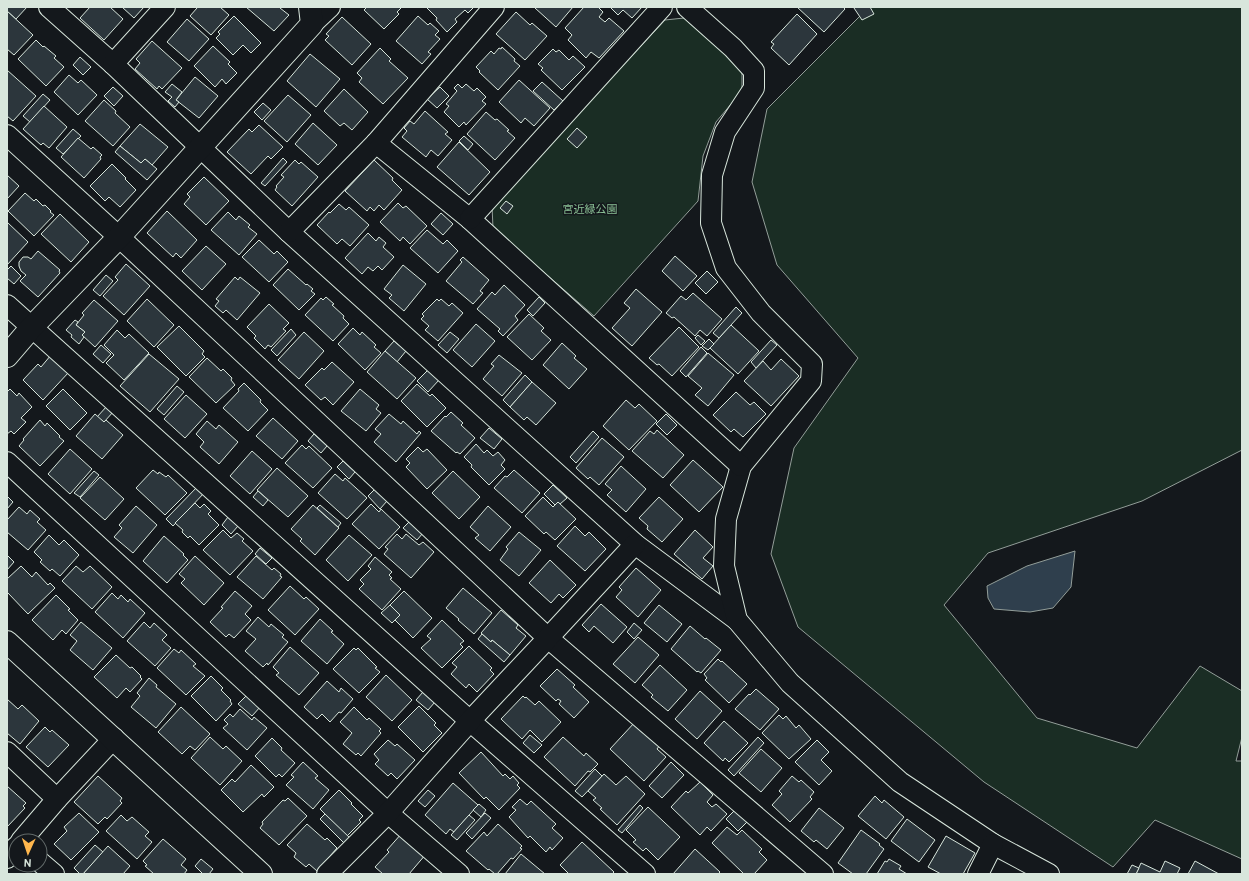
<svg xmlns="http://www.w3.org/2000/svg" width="1249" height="881" font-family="Overpass,'Noto Sans JP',sans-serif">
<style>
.green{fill:#1a2d24;stroke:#939e99}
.water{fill:#2f3f4d;stroke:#939e99}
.building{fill:#2c363c;stroke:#d8e6dc}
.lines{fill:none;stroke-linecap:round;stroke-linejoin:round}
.street-casing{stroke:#d8e6dc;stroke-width:22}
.secondary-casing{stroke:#d8e6dc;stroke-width:24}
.street{stroke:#14181c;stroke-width:20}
.secondary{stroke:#14181c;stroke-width:22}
.labels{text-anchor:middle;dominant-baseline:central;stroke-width:3;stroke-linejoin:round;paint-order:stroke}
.park-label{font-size:11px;fill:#8ac095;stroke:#14181c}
</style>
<rect width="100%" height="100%" fill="#14181c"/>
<g class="green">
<polygon points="869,7 1242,7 1242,450 1142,501 988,553 944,605 1037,718 1137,748 1200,666 1242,691 1242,737 1236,761 1242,761 1242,859 1155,820 1113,867 984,782 798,627 771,554 794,448 858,358 777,265 752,182 767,109"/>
<polygon points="684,18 742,69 742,91 716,122 703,156 698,201 594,316 493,228 492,206 665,20"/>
</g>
<polygon class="water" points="1075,551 1071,587 1053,608 1030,612 994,609 988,598 987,586 1027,566"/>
<g class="building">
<polygon points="7,7 27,7 16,19 7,11"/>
<polygon points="90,7 110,7 123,19 104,40 80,18"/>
<polygon points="122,7 144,7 134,18"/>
<polygon points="195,7 220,7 229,15 211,35 190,16 197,8"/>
<polygon points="246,7 281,7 280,8 289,15 274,31"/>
<polygon points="367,7 402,7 397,12 399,14 384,29 364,10"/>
<polygon points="426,7 474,7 468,13 465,10 455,19 457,22 447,32 436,20 437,18"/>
<polygon points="535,7 573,7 556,27 535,8"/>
<polygon points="584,7 598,7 603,12 599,17 605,22 609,18 624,31 599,58 591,52 586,58 568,40 572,35 565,28"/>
<polygon points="610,7 642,7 632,18 623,10 618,15"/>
<polygon points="797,7 843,7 845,9 824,32"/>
<polygon points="856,7 870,7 874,14 862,20 854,8"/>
<polygon points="7,11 33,35 14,55 7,49"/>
<polygon points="516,12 530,25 532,23 547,36 525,60 496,34"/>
<polygon points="797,14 817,34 789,65 771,48 774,44 771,42"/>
<polygon points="234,16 261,43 251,53 243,45 233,55 216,38 220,34 218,32"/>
<polygon points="418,16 428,25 430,23 439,31 435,35 440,39 428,52 431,54 422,64 396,41"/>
<polygon points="342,17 371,44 352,65 325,40 329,36 326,34"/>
<polygon points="187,19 209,39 189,61 167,42"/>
<polygon points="36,40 43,47 44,46 56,56 54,58 64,67 46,86 18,59"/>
<polygon points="152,41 182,68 162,89 159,86 157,89 135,69 140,63 136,59"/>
<polygon points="213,46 230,62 228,64 237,73 226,84 222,79 215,87 194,66"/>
<polygon points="502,47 515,59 514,61 520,66 498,90 479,72 480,71 476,67 491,51 494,54 499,48 501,49"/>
<polygon points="380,48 391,59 389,61 408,78 383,104 359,82 362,78 357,73"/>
<polygon points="553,49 556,52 559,50 569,60 573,56 585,67 562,90 541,70 543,68 538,64"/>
<polygon points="310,54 340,79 316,107 287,81"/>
<polygon points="80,57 91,67 83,75 73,65"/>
<polygon points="7,70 36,96 13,121 7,116"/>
<polygon points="69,75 78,83 81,80 97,95 78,115 54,92"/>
<polygon points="195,77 218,96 199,118 176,100"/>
<polygon points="519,80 550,108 534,126 525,118 521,123 499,102"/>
<polygon points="542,82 563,101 554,110 533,91"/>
<polygon points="172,84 182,92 176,100 179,102 175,107 168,101 172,97 165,92"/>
<polygon points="458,84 462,88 466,84 474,91 477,88 486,97 482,101 486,104 466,125 464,122 459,127 444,112 449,106 446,104 457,91 454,88"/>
<polygon points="113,87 123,96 114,106 104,96"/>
<polygon points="440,87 449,96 437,108 427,99"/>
<polygon points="344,89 368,112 352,130 344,123 340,126 324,111"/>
<polygon points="43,94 50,100 30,122 23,116"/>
<polygon points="288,95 311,115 287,142 264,121"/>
<polygon points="104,100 116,111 115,113 130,127 113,146 85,121"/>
<polygon points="263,103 271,110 262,120 254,112"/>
<polygon points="44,106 67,127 49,148 43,143 41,145 23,129"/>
<polygon points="425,111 448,132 445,134 452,140 438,156 431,150 426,157 402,137 407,131 404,128 410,121 414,124"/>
<polygon points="486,112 495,120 497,119 509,130 507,131 515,138 495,160 467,134"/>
<polygon points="313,123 337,145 318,165 295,144"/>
<polygon points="140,124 168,147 152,165 145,159 141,163 120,146"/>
<polygon points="259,125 283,147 271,159 268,156 251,174 227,152 249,129 252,132"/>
<polygon points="577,128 587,137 577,148 567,139"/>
<polygon points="73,129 81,136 63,154 56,148"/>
<polygon points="464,136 473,144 468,150 459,141"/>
<polygon points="78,138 91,149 93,147 102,155 100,157 101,159 84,178 61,157"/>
<polygon points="459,142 490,172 469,195 437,167"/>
<polygon points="120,146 141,163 145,159 157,169 147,180 115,152"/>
<polygon points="283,158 287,162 265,186 261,183"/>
<polygon points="295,160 299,164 301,162 318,177 292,206 275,190 277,187 276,186 284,177 281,175"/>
<polygon points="374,160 393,178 392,180 402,190 384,210 379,205 374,211 370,207 367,211 345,191"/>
<polygon points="112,164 126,178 125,179 136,190 120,207 109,197 105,201 90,186"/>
<polygon points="7,175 19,186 7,199"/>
<polygon points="204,177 229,201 206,225 184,204 190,197 187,194"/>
<polygon points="25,193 34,201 36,199 43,206 45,205 51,211 50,212 54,215 34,236 8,211"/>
<polygon points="506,201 513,206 507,214 500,208"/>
<polygon points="398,203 403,208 406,206 427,226 410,244 403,237 400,241 380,222"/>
<polygon points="339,204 346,210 349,207 369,225 350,246 342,239 337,244 317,225 329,212 330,213"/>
<polygon points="167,211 197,240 181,258 176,253 173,257 147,233"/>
<polygon points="228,212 236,220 239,216 250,225 248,227 257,234 239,255 211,230"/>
<polygon points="441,213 453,224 443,235 431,224"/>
<polygon points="60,214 89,242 71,262 41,234"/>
<polygon points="7,222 28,242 7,265"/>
<polygon points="427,230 443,244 447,240 458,251 438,273 410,248"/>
<polygon points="368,233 376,241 379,237 386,243 383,247 394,257 382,270 378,266 373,271 368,267 362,274 345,258"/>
<polygon points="259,240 274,254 277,251 288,262 269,282 242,257"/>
<polygon points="206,246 226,264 202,290 182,271"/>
<polygon points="38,251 60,270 59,271 60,273 38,297 20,281 26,275 21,271 19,266 19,262 23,257 28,257 31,259"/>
<polygon points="675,256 697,276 683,291 662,271"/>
<polygon points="463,257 489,280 480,291 483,293 473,304 446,281 462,262 460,260"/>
<polygon points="126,264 150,286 124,315 103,296 118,280 115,277"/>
<polygon points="403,265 426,284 404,311 389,298 392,295 384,289"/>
<polygon points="11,266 21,276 14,284 7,278 7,270"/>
<polygon points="288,269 306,285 307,284 313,289 311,291 315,294 299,310 273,285"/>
<polygon points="707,271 718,282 706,294 695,283"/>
<polygon points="106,275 113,281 100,296 93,290"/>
<polygon points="235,277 238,280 240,277 260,293 237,320 226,310 223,313 215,306 219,301 216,299"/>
<polygon points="504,285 525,305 515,316 518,320 503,336 498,331 500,329 477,309 492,292 495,295"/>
<polygon points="636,289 662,312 632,346 612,328 630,308 624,303"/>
<polygon points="693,293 722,319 707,336 700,330 695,336 674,317 672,318 666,313 681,296 686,300"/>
<polygon points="326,297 334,304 332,305 344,316 343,318 349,324 333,341 305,315 321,298 323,300"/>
<polygon points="539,297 545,303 533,316 527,310"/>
<polygon points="147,299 174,325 154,347 127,321"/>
<polygon points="437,299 439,301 441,299 449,306 452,303 463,313 438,341 425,330 429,326 421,319 424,316 422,314"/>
<polygon points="94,300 118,321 95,347 82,335 85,332 76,325 84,315 82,313"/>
<polygon points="269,304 289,323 283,329 286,331 271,347 268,345 265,349 254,338 256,336 247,327"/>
<polygon points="736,307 742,313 719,338 713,333"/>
<polygon points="529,314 544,328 541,331 551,340 532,360 507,337"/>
<polygon points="75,320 78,322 76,325 85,332 82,335 84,337 79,344 71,337 72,335 66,330"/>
<polygon points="476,324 495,341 472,367 453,350"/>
<polygon points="731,325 759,351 738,374 710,348"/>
<polygon points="179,326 204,351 202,354 205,357 186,376 157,347"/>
<polygon points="679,327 699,347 672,376 659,364 657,365 649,358"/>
<polygon points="353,328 360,335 362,332 376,345 374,347 381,353 365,370 338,344"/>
<polygon points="291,329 296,335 277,356 271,350"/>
<polygon points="117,330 125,338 129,334 149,353 124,380 106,363 114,355 104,345"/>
<polygon points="304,332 324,351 299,379 278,360"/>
<polygon points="450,332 459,339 447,353 438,345"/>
<polygon points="698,335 705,341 701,345 695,338"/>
<polygon points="709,339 714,344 708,350 702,346"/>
<polygon points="771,340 777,345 756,368 751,362"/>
<polygon points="394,341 406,351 397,362 385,351"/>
<polygon points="562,343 576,356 574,358 587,369 569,389 543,365"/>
<polygon points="101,345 111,354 103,363 93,354"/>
<polygon points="701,347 707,353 686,377 680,371"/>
<polygon points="385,351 416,378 397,399 367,372"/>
<polygon points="708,353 734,375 708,406 695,395 702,388 688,376"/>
<polygon points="149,354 179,379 150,412 120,386"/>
<polygon points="51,355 69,372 43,400 23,380 38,364 41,367"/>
<polygon points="499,355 522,373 502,396 483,379 494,366 491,364"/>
<polygon points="207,358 221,371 223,369 232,378 231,380 235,385 216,403 189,377"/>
<polygon points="781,359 799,376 771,406 744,381 763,361 771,370"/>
<polygon points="332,362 354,382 333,405 325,397 321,400 305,385 322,368 324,370"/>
<polygon points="428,370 439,380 428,392 417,381"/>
<polygon points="525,375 532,382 510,407 503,400"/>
<polygon points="532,382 556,403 536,425 527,417 524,420 510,407"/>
<polygon points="244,383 261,400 260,402 268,410 248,431 223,408 239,391 238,389"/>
<polygon points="417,384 430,396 432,394 446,408 427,427 401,401"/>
<polygon points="177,386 184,392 164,415 157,409"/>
<polygon points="10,389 17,396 19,393 32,407 21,418 26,422 14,434 11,431 7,434 7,392"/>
<polygon points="63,389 87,413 70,430 46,406"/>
<polygon points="360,389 379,405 376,409 381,413 366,431 341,411"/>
<polygon points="736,392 750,405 754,402 766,414 743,437 734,429 731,432 713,415"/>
<polygon points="186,395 207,414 185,438 164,419"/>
<polygon points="626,400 635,408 639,404 657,421 629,450 603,426"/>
<polygon points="107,406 114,411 104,422 97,417"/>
<polygon points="451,412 463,423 461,425 475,438 460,454 457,452 456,453 431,431 445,416 446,417"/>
<polygon points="95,414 104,422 106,420 123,435 102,459 76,436"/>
<polygon points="389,414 401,424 403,421 417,434 419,431 421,433 396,462 374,442 381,434 375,429"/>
<polygon points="666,414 677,425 667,435 656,424"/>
<polygon points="273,418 298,441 282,459 256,436"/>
<polygon points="40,420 45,426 47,423 60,436 59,437 64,441 40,466 19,446 24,440 23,439"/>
<polygon points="207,421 216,429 219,425 238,442 219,464 200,447 204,442 196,434"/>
<polygon points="489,428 502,439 494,449 480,438"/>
<polygon points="657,430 684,455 663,478 632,451 650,431 654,434"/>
<polygon points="593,431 599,437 576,463 570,457"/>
<polygon points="314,434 327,446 321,453 308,441"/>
<polygon points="602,438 624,457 599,485 590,477 588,479 576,468"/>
<polygon points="476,444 484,453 487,450 493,456 498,452 505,460 501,465 505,469 489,485 471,467 472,465 464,457"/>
<polygon points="302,445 306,449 309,446 332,468 313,488 285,463"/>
<polygon points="418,447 423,452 427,449 447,470 427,489 406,467 410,463 406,459"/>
<polygon points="70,449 92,469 70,494 48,474"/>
<polygon points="252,451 272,469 250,494 230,476"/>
<polygon points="693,460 723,487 699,512 670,485"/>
<polygon points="343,461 355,472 349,479 337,467"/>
<polygon points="621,466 646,489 626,512 607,495 612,490 605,484"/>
<polygon points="277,468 308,496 288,517 257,490"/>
<polygon points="153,470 158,474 159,472 166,477 168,475 187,493 165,515 136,488"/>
<polygon points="514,470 540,493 522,513 494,488 505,476 507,477"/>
<polygon points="94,471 99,475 80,497 74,493"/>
<polygon points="453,471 480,497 459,519 432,493"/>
<polygon points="335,474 343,481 345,478 367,498 347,519 318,493"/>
<polygon points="100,477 124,499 105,520 80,498"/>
<polygon points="553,485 567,498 560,504 558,502 555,505 544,494"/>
<polygon points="198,486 205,492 173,526 166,519"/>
<polygon points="375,489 387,501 380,509 368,496"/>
<polygon points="258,491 268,500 263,506 253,497"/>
<polygon points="7,496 13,502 7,509"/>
<polygon points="543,497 553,507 558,502 576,519 555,540 546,532 544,534 525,516"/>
<polygon points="659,497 683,519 662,542 647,529 648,526 639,518"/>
<polygon points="195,503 200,508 204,504 211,511 208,514 219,525 199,545 190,536 188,538 182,532 183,530 175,523"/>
<polygon points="371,504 379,512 381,509 400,527 379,549 352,524"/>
<polygon points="313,505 339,528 315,555 300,541 302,539 291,529"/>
<polygon points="320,505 341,523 338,527 317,508"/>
<polygon points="136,506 157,525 133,553 114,537 122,528 119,525"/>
<polygon points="488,506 511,527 490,551 475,538 479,535 470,527"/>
<polygon points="19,507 27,514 30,510 40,519 37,522 46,530 28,550 7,532 7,520"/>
<polygon points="228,517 238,526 231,534 222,525"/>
<polygon points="410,521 423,533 417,540 403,528"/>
<polygon points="575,526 585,536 589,532 606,549 585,571 557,546"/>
<polygon points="223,530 231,538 237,533 244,539 242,541 253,551 230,575 203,550"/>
<polygon points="695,530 713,547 703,558 713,566 702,579 674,554"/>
<polygon points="519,532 541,550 519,576 500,560 508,549 506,547"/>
<polygon points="397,534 402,539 406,534 419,545 423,542 434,552 411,578 384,554 388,549 385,547"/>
<polygon points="49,535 59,545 64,540 79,555 60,576 52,569 50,571 40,562 42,560 34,552"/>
<polygon points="349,535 372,555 348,581 326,560"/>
<polygon points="164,536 184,554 183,555 188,560 167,583 143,561"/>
<polygon points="260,548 272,558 266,564 255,554"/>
<polygon points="7,555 14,562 7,570"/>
<polygon points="195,556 224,583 204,605 181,583 185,579 179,574"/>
<polygon points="256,556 272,570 274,568 281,574 280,576 282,577 263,599 237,577"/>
<polygon points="375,557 392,572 389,575 392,578 390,579 401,589 382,610 359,589 364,584 360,580 371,569 368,566"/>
<polygon points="550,560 576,585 563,598 559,594 551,603 529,583"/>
<polygon points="21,566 32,577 36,572 48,585 50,583 55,588 28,614 8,593 7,594 7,579"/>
<polygon points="76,566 83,572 90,566 112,587 92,609 62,581"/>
<polygon points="636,568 661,590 638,617 616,597 622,590 619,587"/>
<polygon points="290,586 304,599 306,597 319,609 295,635 268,610"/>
<polygon points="463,588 492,613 474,634 458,620 459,619 446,608"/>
<polygon points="235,591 252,606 245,614 251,620 234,638 229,634 226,637 210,622 223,608 221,607"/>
<polygon points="404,591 432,618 413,638 395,620 400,615 390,605"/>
<polygon points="112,593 118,599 121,595 128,602 130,599 145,613 123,638 95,612"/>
<polygon points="56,595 70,609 68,610 78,620 66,634 62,630 53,640 32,620"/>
<polygon points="601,604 627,627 613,643 594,626 589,632 582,625"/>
<polygon points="390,605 400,615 392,623 381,613"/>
<polygon points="659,605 682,624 667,642 644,623"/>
<polygon points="501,610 518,625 516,628 526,636 510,655 492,640 491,642 481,633"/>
<polygon points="258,617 269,627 271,624 284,635 282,637 288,642 268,665 267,663 263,667 245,651 256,639 246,631"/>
<polygon points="320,619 333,631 331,632 344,644 327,664 301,641"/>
<polygon points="442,620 464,641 460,644 463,647 442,668 421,648 431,639 427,636"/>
<polygon points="81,622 112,648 93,670 70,650 77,641 70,635"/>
<polygon points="144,622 150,628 154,623 167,635 162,640 171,648 155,666 127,641"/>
<polygon points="634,623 642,630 634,639 627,632"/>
<polygon points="690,626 705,639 706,638 721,650 701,673 698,671 697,672 671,649"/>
<polygon points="482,634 491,642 492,640 510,655 504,662 478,639"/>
<polygon points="638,637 659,655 635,683 613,664"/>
<polygon points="469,646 492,668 490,670 494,674 477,692 469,684 466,688 451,674 457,667 452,663"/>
<polygon points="290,647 319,673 299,695 276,675 279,673 273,667"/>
<polygon points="354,648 356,650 358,648 377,667 375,668 380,672 359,693 333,669"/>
<polygon points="174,649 179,653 181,650 196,664 193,666 205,676 186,695 157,668"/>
<polygon points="116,655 130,668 132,667 141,676 140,677 142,679 130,692 126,688 117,698 94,677"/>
<polygon points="718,659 721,662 722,661 747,684 729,703 705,680 707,678 704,674"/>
<polygon points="660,665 687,690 668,711 651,697 653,695 642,685"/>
<polygon points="557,669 575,685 573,687 589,702 574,718 559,704 561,701 558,699 556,701 540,686"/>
<polygon points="386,675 412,700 392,721 366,697"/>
<polygon points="211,676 223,688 221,690 231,700 230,701 232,704 216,721 191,696"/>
<polygon points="149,678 157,685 156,687 176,704 156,728 131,707 140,696 137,693"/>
<polygon points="327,681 339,692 341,688 353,699 341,713 339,712 330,722 322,714 317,719 304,707"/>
<polygon points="756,689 779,709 760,730 735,709 749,694 750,695"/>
<polygon points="700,691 722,711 697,739 675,719"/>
<polygon points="423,692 435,702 428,710 416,700"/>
<polygon points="248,694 261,706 252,716 238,704"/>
<polygon points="523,696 525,698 526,697 535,705 539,701 561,722 542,742 530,730 522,739 501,719"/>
<polygon points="7,699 18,709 22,705 39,721 20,744 7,733"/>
<polygon points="419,706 436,723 434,725 442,733 423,752 398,727"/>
<polygon points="181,707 210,734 195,750 190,746 182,754 158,732"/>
<polygon points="354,707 367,720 369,718 381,729 379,731 381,733 361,756 358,753 356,755 343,744 352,733 340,722"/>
<polygon points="240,709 252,720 254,717 267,728 247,750 223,728 228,724 224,720 230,714 233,717"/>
<polygon points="779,715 783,719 786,716 796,728 799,725 811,739 789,759 762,733"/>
<polygon points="724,721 748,743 729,762 725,758 723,761 704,743"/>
<polygon points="635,722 660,745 657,749 666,757 644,781 610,749"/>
<polygon points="45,727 50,732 52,730 69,745 48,767 26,747"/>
<polygon points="530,735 542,745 534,753 523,743"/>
<polygon points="210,737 223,749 226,746 242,761 220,785 191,758"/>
<polygon points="563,737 584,756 586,753 598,764 590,772 588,771 575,786 544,757"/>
<polygon points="758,737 764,743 734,776 728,770"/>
<polygon points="272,738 282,748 281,750 295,763 282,777 279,774 276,777 255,756"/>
<polygon points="388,740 395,746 397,744 415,760 397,779 391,773 388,776 375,764 379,760 374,754"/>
<polygon points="817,740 829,752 821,760 832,771 819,785 795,762"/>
<polygon points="761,749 782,768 761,792 739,773"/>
<polygon points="481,752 503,776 505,774 510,779 513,776 519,783 517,785 520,788 499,810 486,797 484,799 459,773"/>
<polygon points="303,762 318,776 315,778 329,790 313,809 286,785 294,777 291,775"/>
<polygon points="671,762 684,775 662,798 649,786"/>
<polygon points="251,765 274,787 264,797 262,794 243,812 221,790 232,779 235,782"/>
<polygon points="595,769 602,776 582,797 575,791"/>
<polygon points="604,774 616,785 626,776 645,794 617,825 600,809 602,808 593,800 596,798 588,791"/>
<polygon points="98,776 122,798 120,801 122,803 107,819 105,817 98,824 74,802"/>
<polygon points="792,776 799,782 801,780 814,792 810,797 812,799 790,822 772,805 782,794 779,791"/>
<polygon points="700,782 713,795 707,802 712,807 716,804 727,814 711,831 707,827 700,835 671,807 686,791 688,793"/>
<polygon points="453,783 478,805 454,832 450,829 446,834 425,815"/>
<polygon points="7,786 26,803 23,806 25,808 7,827"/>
<polygon points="339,790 352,803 351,804 363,816 359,820 361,822 347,836 320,809"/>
<polygon points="428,790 435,796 425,807 418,801"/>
<polygon points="875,796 882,803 884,800 904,817 886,839 858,816"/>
<polygon points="288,798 307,816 279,845 260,828 263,824 262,822 283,800 285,801"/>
<polygon points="520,799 527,805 531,801 556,824 552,828 563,838 552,850 550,847 546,852 530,836 528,838 509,817 516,810 512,807"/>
<polygon points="479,804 486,810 481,817 473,810"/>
<polygon points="640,805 643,808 622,833 618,830"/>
<polygon points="648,807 680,837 658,860 646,848 643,851 633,842 636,840 626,830"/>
<polygon points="819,808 844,828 827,849 816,840 814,842 801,831"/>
<polygon points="736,809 748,821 738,831 726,819"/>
<polygon points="79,813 99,832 71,860 54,844 67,831 64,827"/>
<polygon points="485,813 491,818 472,839 466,833"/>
<polygon points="325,814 350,838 345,844 320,819"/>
<polygon points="121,815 127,821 132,817 149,832 145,836 152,842 137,859 106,831"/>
<polygon points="469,815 475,820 457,840 451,835"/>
<polygon points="907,819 935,840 919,862 891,841"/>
<polygon points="307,824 325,840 327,838 337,848 317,871 309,864 306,867 294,857 296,853 287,845"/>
<polygon points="498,824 522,846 520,848 522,849 513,859 511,858 497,874 495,874 489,869 488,870 466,851 484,832 487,836"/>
<polygon points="727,827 737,835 742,830 762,849 759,852 767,860 754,874 744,874 712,843"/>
<polygon points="861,830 880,844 879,845 884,849 866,874 853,874 838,863"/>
<polygon points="402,833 426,854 409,874 383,874 375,867 389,852 387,850"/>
<polygon points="946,836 975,853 963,874 941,874 928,867"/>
<polygon points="163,839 186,859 181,865 187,870 184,874 154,874 145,866 147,865 143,861"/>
<polygon points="582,842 614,872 612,874 569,874 560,865"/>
<polygon points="95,845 103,852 83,874 80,874 74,868"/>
<polygon points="108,846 130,866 123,874 83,874"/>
<polygon points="695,849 720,872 718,874 673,874"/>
<polygon points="521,854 545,874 505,874"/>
<polygon points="201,859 213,869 209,874 203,874 195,866"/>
<polygon points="889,859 901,866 899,869 907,874 877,874 885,861 887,862"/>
<polygon points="1165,861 1180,868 1177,874 1136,874 1141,863 1160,872"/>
<polygon points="1195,861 1219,874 1188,874"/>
<polygon points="1132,865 1139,868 1136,874 1127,874"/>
</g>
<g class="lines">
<g class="street-casing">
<g id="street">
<polyline points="49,7 113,64 289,232 635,544 737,620"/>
<polyline points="687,7 733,48 754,71 754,88 725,132 712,175 711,223 726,268 761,313 812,364 811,381 741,466 726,519 724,566 737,620 790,683 900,782 993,844 1049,874"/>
<polyline points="312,24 330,7"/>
<polyline points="113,64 165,7"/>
<polyline points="7,135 119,237 548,638 823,874"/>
<polyline points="376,143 470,219 741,466"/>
<polyline points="470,219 662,7"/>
<polyline points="289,232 376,143 494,7"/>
<polyline points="7,305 470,721 645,874"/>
<polyline points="7,462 388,813 459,874"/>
<polyline points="7,752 57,799"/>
<polyline points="21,841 57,799 114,738"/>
<polyline points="7,858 16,847"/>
<polyline points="40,862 54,874"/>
<polyline points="327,874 388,813 470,721 548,638 635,544"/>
<polyline points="978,874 993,844"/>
</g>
</g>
<g class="secondary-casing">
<g id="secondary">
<polyline points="7,356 31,328 119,237 312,24 310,7"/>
<polyline points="7,642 261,874"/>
</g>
</g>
<use href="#street" class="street"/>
<use href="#secondary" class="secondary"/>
</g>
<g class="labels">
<g class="park-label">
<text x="590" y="210">宮近緑公園</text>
</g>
</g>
<rect width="1249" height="881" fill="none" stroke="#d8e6dc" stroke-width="16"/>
<g transform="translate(28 853) rotate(183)"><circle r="19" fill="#14181c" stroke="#626a69"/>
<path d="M0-3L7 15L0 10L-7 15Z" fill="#ffb74d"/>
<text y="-6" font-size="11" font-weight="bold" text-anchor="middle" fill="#d8e6dc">N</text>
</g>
</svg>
